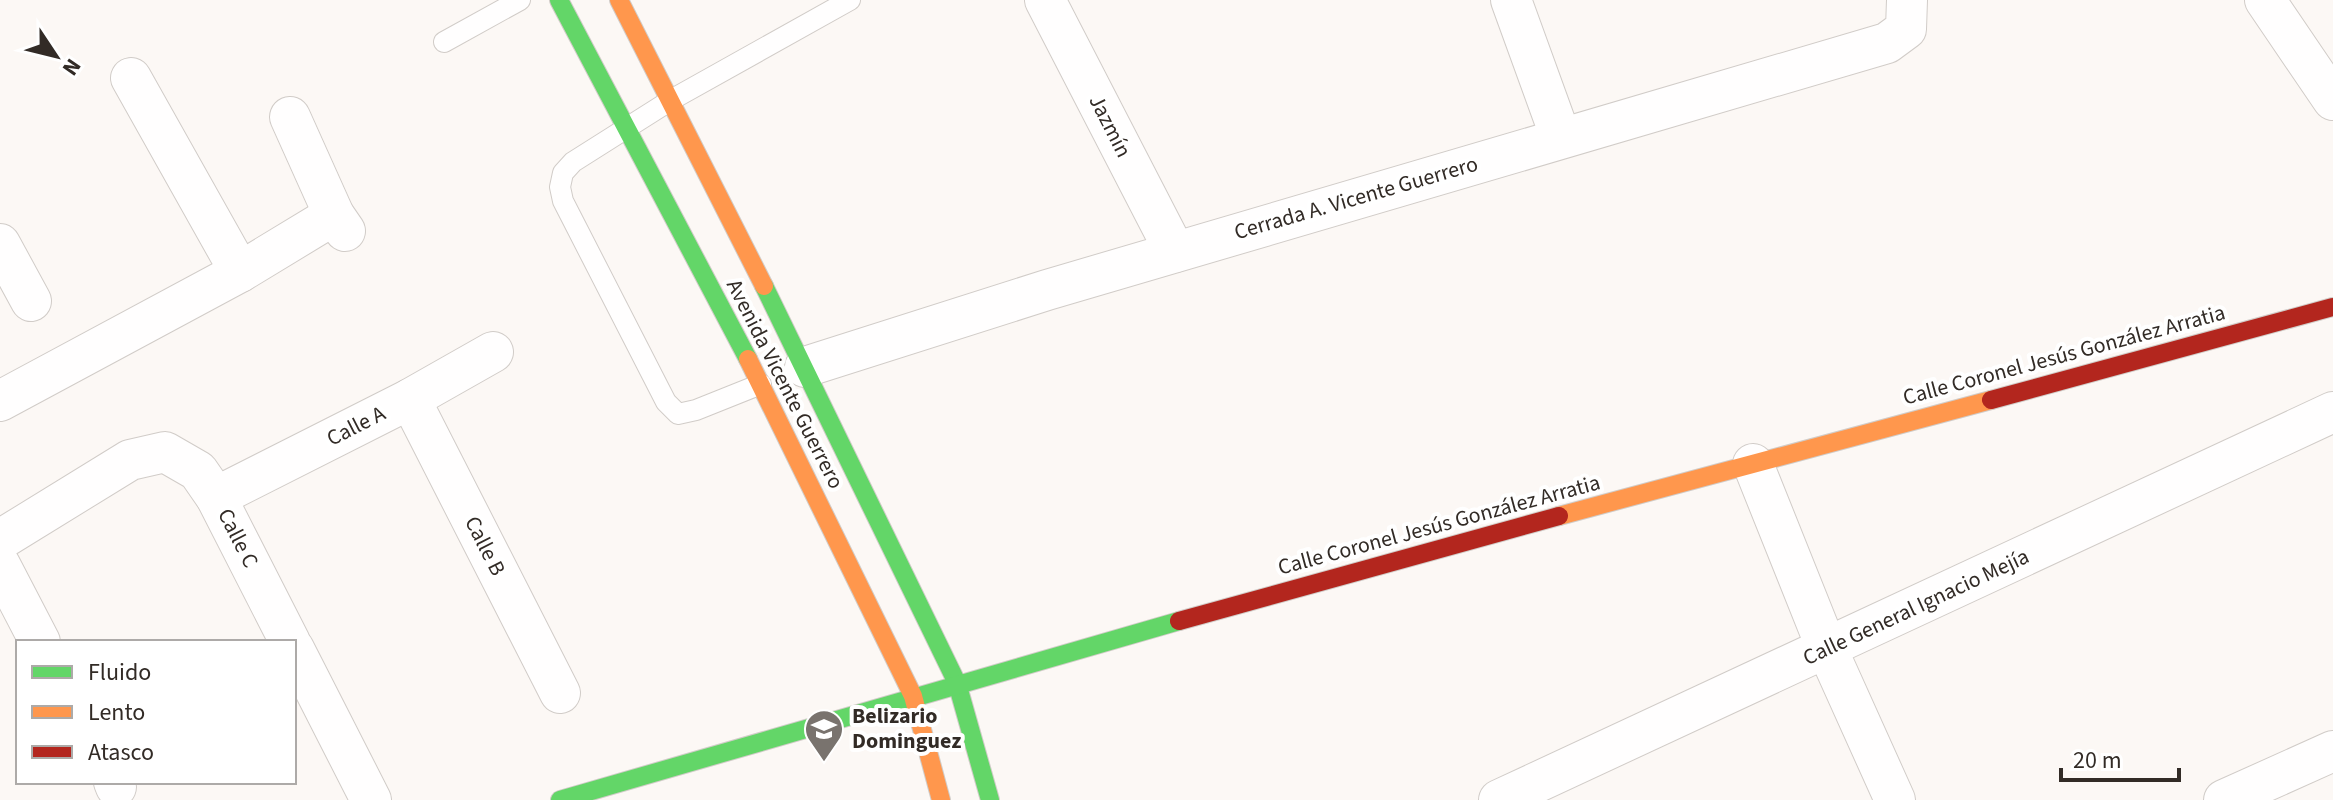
<svg xmlns="http://www.w3.org/2000/svg" width="2333" height="800" font-family="'Source Sans 3',sans-serif">
<style>
.lines{fill:none;stroke-linecap:round;stroke-linejoin:round}
.lane-casing{stroke:#d1ccc8;stroke-width:22}
.street-casing{stroke:#d1ccc8;stroke-width:42}
.fast-casing{stroke:#d1ccc8;stroke-width:20}
.slow-casing{stroke:#d1ccc8;stroke-width:20}
.jam-casing{stroke:#d1ccc8;stroke-width:20}
.lane{stroke:#fffefe;stroke-width:20}
.street{stroke:#fffefe;stroke-width:40}
.fast{stroke:#63d668;stroke-width:18}
.slow{stroke:#ff974d;stroke-width:18}
.jam{stroke:#b3261e;stroke-width:18}
.labels{text-anchor:middle;dominant-baseline:central;stroke-width:8;stroke-linejoin:round;paint-order:stroke}
.street-label{font-size:22px;fill:#322b26;stroke:#fff}
.poi-label{font-size:22px;font-weight:bold;fill:#322b26;stroke:#fff;text-anchor:start}
</style>
<rect width="100%" height="100%" fill="#fcf8f5"/>
<g class="lines">
<g class="lane-casing">
<g id="lane">
<polyline points="444,42 520,0"/>
<polyline points="761,384 696,410 678,414 666,402 563,201 560,187 563,173 573,162 671,100 850,0"/>
</g>
</g>
<g class="street-casing">
<g id="street">
<polyline points="1045,0 1175,252"/>
<polyline points="1511,0 1561,138"/>
<polyline points="2265,0 2333,100"/>
<polyline points="131,78 240,272"/>
<polyline points="290,117 334,215 345,231"/>
<polyline points="0,244 31,301"/>
<polyline points="805,367 1047,290 1887,43 1906,29 1907,0"/>
<polyline points="410,399 560,693"/>
<polyline points="0,401 240,272 334,215"/>
<polyline points="1753,464 1827,649 1895,800"/>
<polyline points="216,497 410,399 493,352"/>
<polyline points="0,540 130,460 165,452 198,471 216,497 290,642"/>
<polyline points="0,565 40,642"/>
<polyline points="294,649 371,800"/>
<polyline points="114,782 116,787"/>
<polyline points="1499,800 2333,412"/>
<polyline points="2224,800 2333,751"/>
</g>
</g>
<g class="fast-casing">
<g id="fast">
<polyline points="559,0 748,359"/>
<polyline points="764,286 957,683 990,800"/>
<polyline points="560,800 1179,621"/>
</g>
</g>
<g class="slow-casing">
<g id="slow">
<polyline points="619,0 764,286"/>
<polyline points="748,359 913,696 941,800"/>
<polyline points="1559,516 1991,400"/>
</g>
</g>
<g class="jam-casing">
<g id="jam">
<polyline points="1991,400 2333,307"/>
<polyline points="1179,621 1559,516"/>
</g>
</g>
<use href="#lane" class="lane"/>
<use href="#street" class="street"/>
<use href="#fast" class="fast"/>
<use href="#slow" class="slow"/>
<use href="#jam" class="jam"/>
</g>
<defs>
<g id="school-pin" transform="scale(2)"><path d="M0 17L-7.5 6A9.5 9.5 0 1 1 7.5 6Z" fill="#79736e" stroke="#fff"/><path d="M0-5L7-2L0 1L-7-2ZM-4 1L0 2.5L4 1V4Q0 6-4 4Z" fill="#fff"/></g>
</defs>
<g fill-rule="evenodd">
<use href="#school-pin" x="824" y="729"/>
</g>
<g class="labels">
<g class="street-label">
<text transform="translate(1110 126) rotate(63)">Jazmín</text>
<text transform="translate(1356 198) rotate(-16)">Cerrada A. Vicente Guerrero</text>
<text transform="translate(2064 355) rotate(-15)">Calle Coronel Jesús González Arratia</text>
<text transform="translate(785 384) rotate(63)">Avenida Vicente Guerrero</text>
<text transform="translate(356 426) rotate(-27)">Calle A</text>
<text transform="translate(1439 525) rotate(-15)">Calle Coronel Jesús González Arratia</text>
<text transform="translate(238 538) rotate(63)">Calle C</text>
<text transform="translate(485 546) rotate(63)">Calle B</text>
<text transform="translate(1916 607) rotate(-25)">Calle General Ignacio Mejía</text>
</g>
<g class="poi-label">
<text x="852" y="716">Belizario<tspan x="852" dy="25">Dominguez</tspan></text>
</g>
</g>
<rect x="16" y="640" width="280" height="144" fill="#ffffff" stroke="#adaaa8" stroke-width="2"/>
<rect x="32" y="666" width="40" height="12" fill="#63d668" stroke="#adaaa8" stroke-width="2"/>
<text x="88" y="680" font-size="24" fill="#322b26">Fluido</text>
<rect x="32" y="706" width="40" height="12" fill="#ff974d" stroke="#adaaa8" stroke-width="2"/>
<text x="88" y="720" font-size="24" fill="#322b26">Lento</text>
<rect x="32" y="746" width="40" height="12" fill="#b3261e" stroke="#adaaa8" stroke-width="2"/>
<text x="88" y="760" font-size="24" fill="#322b26">Atasco</text>
<g transform="translate(56 56) rotate(125)" stroke="#ffffff" stroke-width="6" paint-order="stroke">
<path d="M0-6L14 30L0 20L-14 30Z" fill="#322b26"/>
<text y="-12" font-size="22" font-weight="bold" text-anchor="middle" fill="#322b26">N</text>
</g>
<path d="M2061 768v12h118v-12" fill="none" stroke="#322b26" stroke-width="4"/>
<text x="2073" y="768" font-size="24" fill="#322b26" stroke="#ffffff" stroke-width="6" paint-order="stroke">20 m</text>
</svg>
